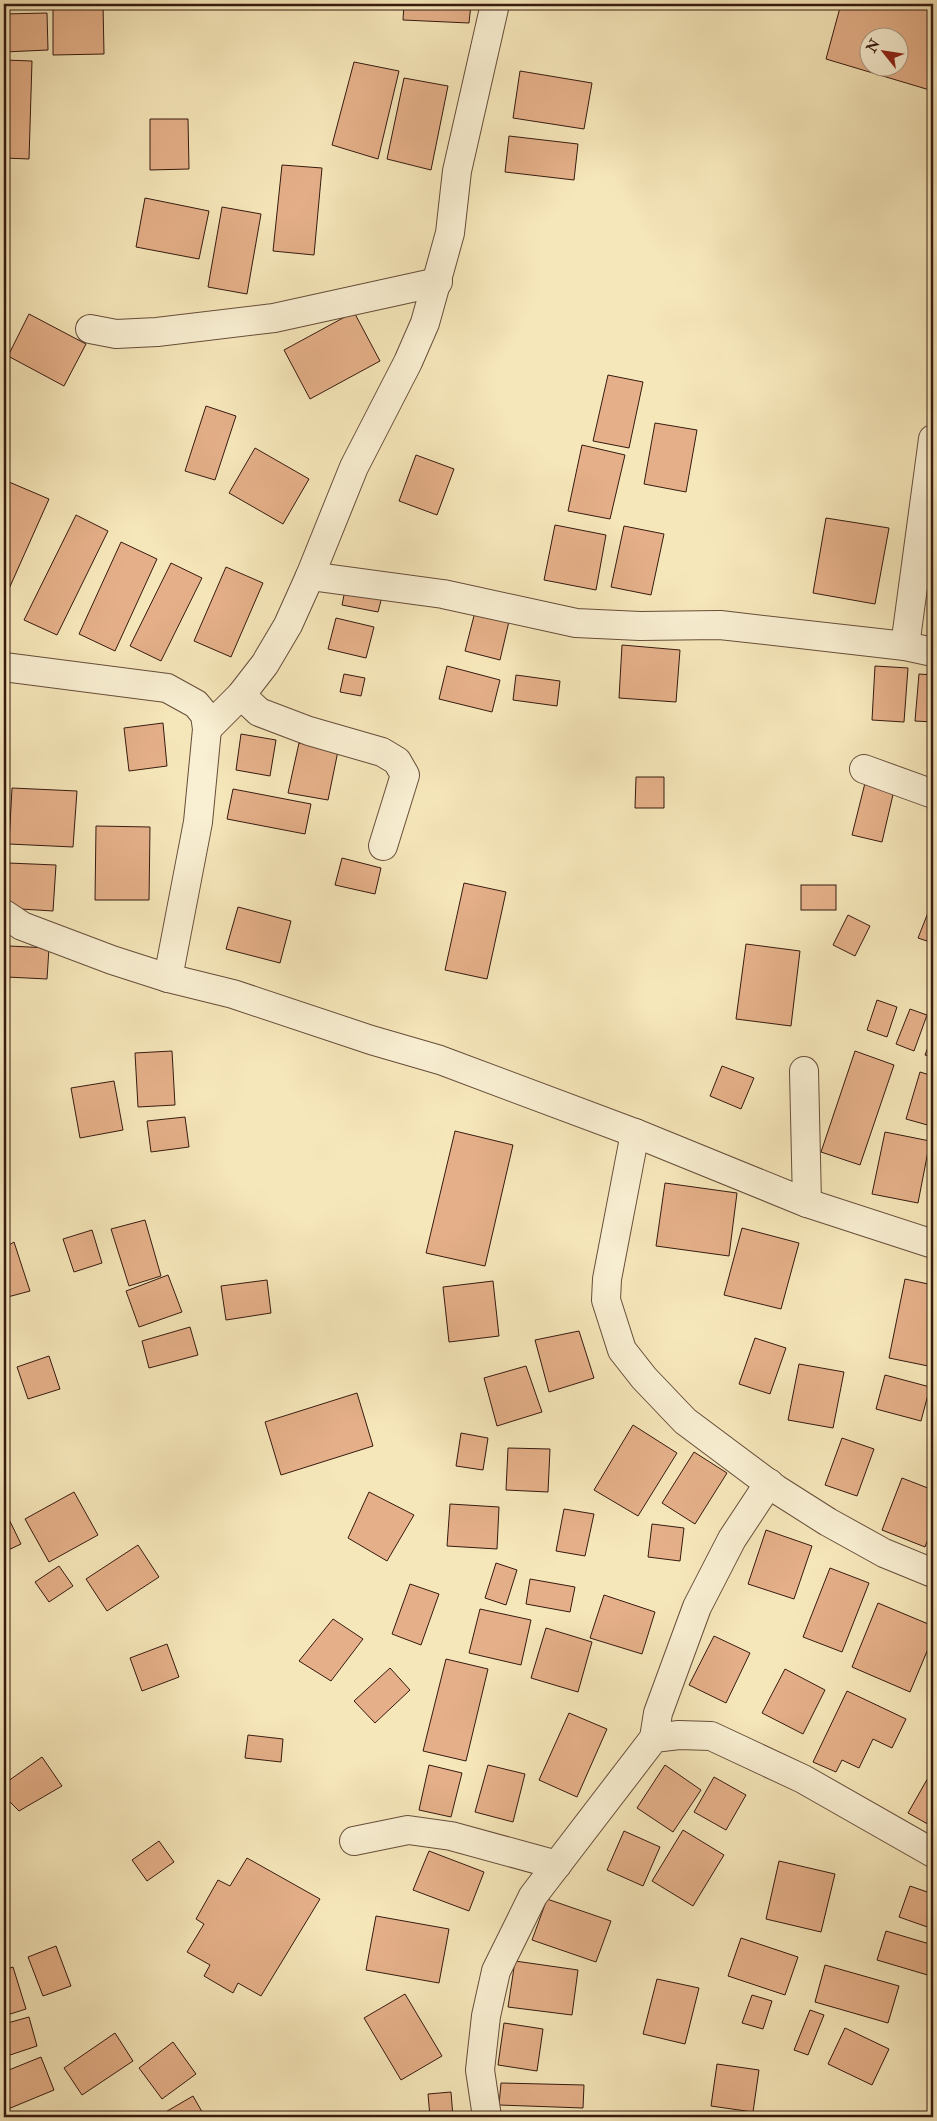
<svg xmlns="http://www.w3.org/2000/svg" width="937" height="2121" font-family="'IM FELL Double Pica',serif">
<style>
.building{fill:#e5b089;stroke:#361a0f;fill-rule:evenodd}
.lines{fill:none;stroke-linecap:round;stroke-linejoin:round}
.street-casing{stroke:#664d3a;stroke-width:30}
.street{stroke:#f9efd2;stroke-width:28}
</style>
<rect width="100%" height="100%" fill="#f6e7ba"/>
<filter id="stains"><feTurbulence type="fractalNoise" baseFrequency=".004" numOctaves="4"/><feColorMatrix values="0 0 0 0 .2 0 0 0 0 .09 0 0 0 0 .02 0 0 0 .5 -.17"/></filter>
<radialGradient id="worn" r=".72"><stop offset=".6" stop-color="#630" stop-opacity="0"/><stop offset="1" stop-color="#630" stop-opacity=".3"/></radialGradient>
<g class="building">
<polygon points="53,4 103,4 104,54 53,55"/>
<polygon points="404,4 471,4 469,23 403,20"/>
<path d="M841,4h92v87l-107,-32zM870,38h30v30h-30z"/>
<polygon points="47,13 48,50 4,52 4,14"/>
<polygon points="4,60 32,61 29,159 4,158"/>
<polygon points="354,62 399,71 378,159 332,145"/>
<polygon points="520,71 592,83 584,129 513,118"/>
<polygon points="404,78 448,86 431,170 387,159"/>
<polygon points="150,119 188,119 189,169 150,170"/>
<polygon points="509,136 578,144 574,180 505,172"/>
<polygon points="282,165 322,168 314,255 273,251"/>
<polygon points="145,198 209,211 199,259 136,247"/>
<polygon points="222,207 261,214 247,294 208,287"/>
<polygon points="354,312 380,361 310,399 284,350"/>
<polygon points="29,314 86,344 64,386 8,356"/>
<polygon points="608,375 643,382 629,448 593,441"/>
<polygon points="206,406 236,416 215,480 185,471"/>
<polygon points="655,423 697,430 686,492 644,484"/>
<polygon points="582,445 625,455 610,519 568,511"/>
<polygon points="255,448 309,479 283,524 229,493"/>
<polygon points="416,455 454,469 437,515 399,501"/>
<polygon points="9,482 49,499 4,600 4,494"/>
<polygon points="76,515 108,531 57,635 24,620"/>
<polygon points="826,518 889,528 875,604 813,593"/>
<polygon points="555,525 606,535 596,590 544,580"/>
<polygon points="624,526 664,534 651,595 611,587"/>
<polygon points="121,542 157,559 115,651 79,634"/>
<polygon points="171,563 202,578 161,661 130,646"/>
<polygon points="226,567 263,583 231,657 194,641"/>
<polygon points="346,585 383,593 378,612 342,605"/>
<polygon points="476,608 510,617 500,660 465,651"/>
<polygon points="336,618 374,627 366,658 328,649"/>
<polygon points="622,645 680,650 676,702 619,698"/>
<polygon points="447,666 500,680 492,712 439,699"/>
<polygon points="875,666 908,668 904,722 872,720"/>
<polygon points="344,674 365,678 361,696 340,692"/>
<polygon points="919,674 933,675 933,722 915,721"/>
<polygon points="516,675 560,681 557,706 513,700"/>
<polygon points="163,723 167,766 129,771 124,728"/>
<polygon points="241,734 276,740 270,776 236,770"/>
<polygon points="299,743 338,751 328,800 288,793"/>
<polygon points="636,777 664,777 664,808 635,808"/>
<polygon points="866,779 895,786 882,842 852,835"/>
<polygon points="12,788 77,791 73,847 9,844"/>
<polygon points="233,789 311,804 305,834 227,819"/>
<polygon points="96,826 150,827 149,900 95,900"/>
<polygon points="342,858 381,868 375,894 335,885"/>
<polygon points="8,863 56,865 53,911 5,908"/>
<polygon points="464,883 506,892 487,979 445,970"/>
<rect x="801" y="885" width="35" height="25"/>
<polygon points="933,900 933,943 918,938"/>
<polygon points="238,907 291,921 280,963 226,949"/>
<polygon points="848,915 870,926 855,956 833,945"/>
<polygon points="746,944 800,951 791,1026 736,1019"/>
<polygon points="9,946 49,948 47,979 7,977"/>
<polygon points="877,1000 897,1007 887,1037 867,1030"/>
<polygon points="910,1009 927,1015 914,1051 896,1044"/>
<polygon points="933,1034 933,1058 925,1055"/>
<polygon points="172,1051 175,1105 138,1107 135,1053"/>
<polygon points="855,1051 894,1065 860,1165 821,1152"/>
<polygon points="722,1066 754,1078 741,1109 710,1096"/>
<polygon points="920,1072 933,1076 933,1119 931,1126 906,1119"/>
<polygon points="114,1081 123,1130 80,1138 71,1088"/>
<polygon points="185,1117 189,1147 151,1152 147,1121"/>
<polygon points="455,1131 513,1145 485,1266 426,1253"/>
<polygon points="885,1132 930,1141 918,1203 872,1194"/>
<polygon points="665,1183 737,1193 729,1256 656,1246"/>
<polygon points="145,1220 161,1276 129,1286 111,1229"/>
<polygon points="742,1228 799,1243 781,1309 724,1295"/>
<polygon points="92,1230 102,1263 74,1272 63,1239"/>
<polygon points="14,1242 30,1291 4,1298 4,1248"/>
<polygon points="168,1275 182,1312 139,1327 126,1291"/>
<polygon points="905,1279 933,1285 933,1367 889,1358"/>
<polygon points="267,1280 271,1313 226,1320 221,1286"/>
<polygon points="493,1281 499,1336 449,1342 443,1287"/>
<polygon points="190,1327 198,1355 149,1368 142,1341"/>
<polygon points="579,1331 594,1378 549,1392 535,1340"/>
<polygon points="755,1338 786,1348 770,1394 739,1384"/>
<polygon points="49,1356 60,1389 28,1399 17,1367"/>
<polygon points="799,1364 844,1372 833,1428 788,1420"/>
<polygon points="526,1366 542,1412 497,1426 484,1378"/>
<polygon points="885,1375 930,1387 921,1421 876,1409"/>
<polygon points="357,1393 373,1446 281,1475 265,1422"/>
<polygon points="633,1425 677,1453 638,1516 594,1490"/>
<polygon points="461,1433 488,1438 483,1470 456,1466"/>
<polygon points="933,1437 933,1451 929,1449"/>
<polygon points="842,1438 874,1449 857,1496 825,1485"/>
<polygon points="508,1448 550,1449 548,1492 506,1490"/>
<polygon points="694,1452 727,1473 695,1524 662,1503"/>
<polygon points="902,1478 933,1490 933,1526 925,1547 882,1530"/>
<polygon points="74,1492 98,1535 49,1562 25,1519"/>
<polygon points="369,1492 414,1515 387,1561 348,1538"/>
<polygon points="450,1504 499,1507 497,1549 447,1546"/>
<polygon points="4,1509 21,1544 4,1552"/>
<polygon points="564,1509 594,1514 585,1556 556,1551"/>
<polygon points="652,1524 684,1528 680,1561 648,1557"/>
<polygon points="766,1530 812,1546 794,1599 748,1584"/>
<polygon points="138,1545 159,1577 107,1611 86,1579"/>
<polygon points="496,1563 517,1570 506,1605 485,1598"/>
<polygon points="59,1566 73,1586 49,1602 35,1582"/>
<polygon points="830,1568 869,1583 842,1652 803,1637"/>
<polygon points="530,1579 575,1587 570,1612 526,1604"/>
<polygon points="410,1584 439,1594 421,1645 392,1634"/>
<polygon points="604,1595 655,1612 642,1654 590,1638"/>
<polygon points="878,1603 933,1626 933,1637 910,1692 852,1667"/>
<polygon points="480,1609 531,1620 521,1665 469,1653"/>
<polygon points="333,1619 363,1639 331,1681 299,1661"/>
<polygon points="546,1628 592,1642 578,1692 531,1678"/>
<polygon points="714,1636 750,1653 726,1703 689,1685"/>
<polygon points="167,1644 179,1677 142,1691 130,1658"/>
<polygon points="446,1659 488,1669 466,1761 423,1751"/>
<polygon points="390,1668 410,1690 375,1723 354,1701"/>
<polygon points="785,1669 825,1690 803,1734 762,1713"/>
<polygon points="847,1691 906,1719 892,1748 873,1739 859,1768 842,1760 836,1772 813,1762"/>
<polygon points="569,1713 607,1729 577,1797 539,1780"/>
<polygon points="248,1735 283,1739 281,1762 245,1758"/>
<polygon points="42,1757 62,1786 19,1811 4,1796 4,1784"/>
<polygon points="429,1765 462,1773 451,1817 419,1810"/>
<polygon points="488,1765 525,1774 513,1822 475,1812"/>
<polygon points="665,1765 701,1790 673,1832 637,1808"/>
<polygon points="933,1769 933,1827 908,1813"/>
<polygon points="714,1777 746,1795 726,1830 694,1812"/>
<polygon points="683,1830 724,1855 693,1906 652,1881"/>
<polygon points="624,1831 660,1847 643,1886 607,1870"/>
<polygon points="159,1841 174,1862 147,1881 132,1860"/>
<polygon points="429,1851 484,1872 469,1911 413,1890"/>
<polygon points="247,1858 320,1899 261,1996 238,1983 233,1993 204,1976 210,1965 187,1952 204,1924 196,1919 218,1880 230,1886"/>
<polygon points="779,1861 835,1874 821,1932 766,1919"/>
<polygon points="910,1886 933,1894 933,1929 899,1917"/>
<polygon points="547,1899 611,1921 596,1962 532,1940"/>
<polygon points="376,1916 449,1929 439,1983 366,1970"/>
<polygon points="886,1931 933,1945 931,1976 877,1960"/>
<polygon points="741,1938 798,1957 785,1995 728,1976"/>
<polygon points="56,1946 71,1986 43,1996 28,1957"/>
<polygon points="515,1961 578,1970 572,2015 508,2007"/>
<polygon points="825,1965 899,1986 888,2023 815,2002"/>
<polygon points="13,1967 26,2009 4,2016 4,1970"/>
<polygon points="657,1979 699,1988 685,2044 643,2034"/>
<polygon points="405,1994 442,2056 401,2080 364,2018"/>
<polygon points="752,1995 772,2001 763,2029 742,2023"/>
<polygon points="810,2010 824,2015 808,2055 794,2050"/>
<polygon points="29,2017 37,2046 4,2057 4,2024"/>
<polygon points="504,2023 543,2029 537,2071 498,2065"/>
<polygon points="845,2028 889,2049 872,2085 828,2064"/>
<polygon points="115,2033 133,2061 82,2095 64,2068"/>
<polygon points="173,2042 196,2074 162,2099 139,2068"/>
<polygon points="41,2057 54,2090 8,2109 4,2099 4,2072"/>
<polygon points="717,2064 759,2070 753,2112 711,2106"/>
<polygon points="501,2083 584,2085 583,2108 499,2105"/>
<polygon points="451,2092 453,2117 430,2117 428,2094"/>
<polygon points="193,2096 205,2117 157,2117"/>
</g>
<g class="lines">
<g class="street-casing">
<g id="street">
<polyline points="90,329 116,334 157,332 274,318 438,282"/>
<polyline points="310,576 443,594 576,623 640,626 720,625 905,646 933,652"/>
<polyline points="905,646 933,439"/>
<polyline points="4,667 167,688 196,704 205,715 207,729 198,822 168,978"/>
<polyline points="241,695 259,712 309,731 382,752 397,761 405,775 383,846"/>
<polyline points="207,729 241,695 265,664 288,625 310,576 354,467 408,362 425,323 450,233 457,171 495,4"/>
<polyline points="864,769 933,794"/>
<polyline points="4,914 22,926 112,960 168,978 233,994 371,1040 440,1060 635,1133 807,1203 933,1244"/>
<polyline points="804,1071 807,1203"/>
<polyline points="635,1133 607,1279 606,1300 622,1350 644,1378 685,1421 776,1489 828,1522 884,1553 933,1573"/>
<polyline points="654,1738 658,1713 697,1607 732,1539 769,1483"/>
<polyline points="354,1841 408,1830 451,1836 557,1865"/>
<polyline points="487,2117 480,2070 486,2016 496,1971 533,1896 654,1738 679,1735 711,1736 803,1779 933,1853"/>
</g>
</g>
<use href="#street" class="street"/>
</g>
<rect width="937" height="2121" fill="none" stroke="#f6e7ba" stroke-width="20"/>
<rect x="5" y="5" width="927" height="2111" fill="none" stroke="#361a0f" stroke-width="2.5"/>
<rect x="10" y="10" width="917" height="2101" fill="none" stroke="#361a0f"/>
<g transform="translate(884 52) rotate(300)"><circle r="24" fill="#f9efd2" stroke="#ab9a84"/>
<path d="M0-4L9 19L0 12L-9 19Z" fill="#8f2418"/>
<text y="-8" font-size="14" font-weight="bold" text-anchor="middle" fill="#361a0f">N</text>
</g>
<rect width="100%" height="100%" filter="url(#stains)"/>
<rect width="100%" height="100%" fill="url(#worn)"/>
</svg>
